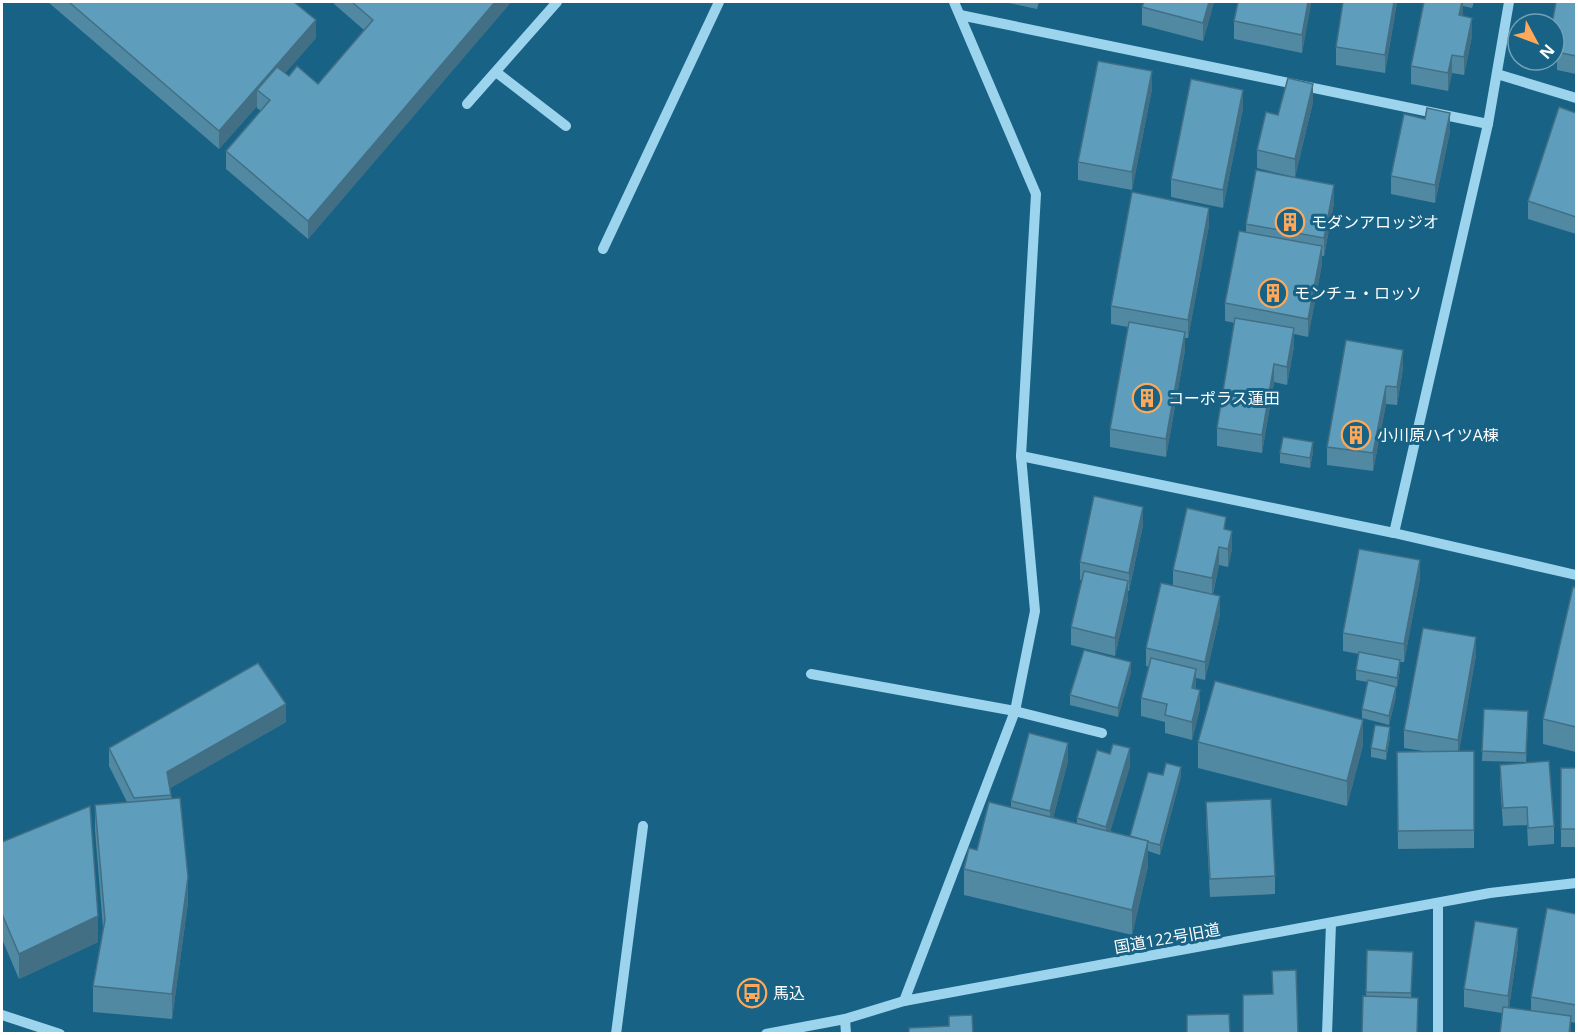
<svg xmlns="http://www.w3.org/2000/svg" width="1578" height="1035" font-family="'Open Sans','Noto Sans JP',sans-serif">
<style>
.lines{fill:none;stroke-linecap:round;stroke-linejoin:round}
.minor{stroke:#9dd4ed;stroke-width:10}
.wall{fill:#5188a2}
.shaded-wall{fill:#426f84}
.building{fill:#5e9ebc;stroke:#426f84;stroke-width:1.5}
.labels{text-anchor:middle;dominant-baseline:central;stroke-width:6;stroke-linejoin:round;paint-order:stroke}
.poi-label{font-size:16px;fill:#fff;stroke:#186286;text-anchor:start}
.street-label{font-size:16px;fill:#fff;stroke:#186286}
</style>
<rect width="100%" height="100%" fill="#186286"/>
<g class="lines">
<g class="minor">
<polyline points="960,15 1488,124"/>
<polyline points="496,72 566,126"/>
<polyline points="1497,74 1576,98"/>
<polyline points="467,104 557,2"/>
<polyline points="603,249 719,2"/>
<polyline points="1021,456 1394,533 1576,575"/>
<polyline points="1394,533 1488,124 1509,2"/>
<polyline points="811,674 1015,711 1102,733"/>
<polyline points="1438,903 1438,1034"/>
<polyline points="904,1001 1015,711 1035,611 1021,456 1036,194 954,2"/>
<polyline points="2,1015 60,1034"/>
<polyline points="845,1019 846,1034"/>
<polyline points="616,1034 643,826"/>
<polyline points="766,1034 845,1019 904,1001 1490,893 1576,883"/>
<polyline points="1327,1034 1331,923"/>
</g>
</g>
<g class="wall">
<polygon points="48,2 294,2 316,38 285,73 289,76 318,84 364,30 334,4 334,2 511,2 308,239 226,169 226,151 261,111 257,108 257,106 219,149"/>
<polygon points="1004,2 1039,2 1037,9"/>
<polygon points="1214,2 1203,41 1142,25 1142,7"/>
<polygon points="1311,2 1302,53 1234,39 1234,21"/>
<polygon points="1397,2 1385,73 1336,65 1336,47"/>
<polygon points="1424,2 1474,2 1472,8 1463,6 1462,16 1472,36 1464,75 1452,73 1448,91 1411,84 1411,66"/>
<polygon points="1576,2 1576,74 1557,70 1557,52 1558,46 1554,45 1554,24"/>
<polygon points="1152,89 1132,190 1078,180 1078,162"/>
<polygon points="1313,102 1295,177 1334,203 1324,256 1322,256 1322,264 1308,337 1294,334 1294,346 1287,385 1274,382 1262,453 1217,446 1217,428 1235,323 1225,321 1225,303 1246,232 1246,224 1294,177 1257,168 1257,150 1278,115"/>
<polygon points="1243,108 1223,208 1171,197 1171,179"/>
<polygon points="1576,113 1576,234 1528,219 1528,201"/>
<polygon points="1425,119 1450,131 1435,203 1391,194 1391,176"/>
<polygon points="1209,225 1188,338 1185,338 1185,350 1166,457 1110,447 1110,429 1128,327 1111,324 1111,306"/>
<polygon points="1403,368 1397,405 1386,404 1373,471 1327,465 1327,447"/>
<polygon points="1313,452 1310,468 1280,463 1280,453"/>
<polygon points="1143,525 1129,591 1128,591 1128,599 1115,656 1071,645 1071,627 1082,580 1080,580 1080,562"/>
<polygon points="1226,529 1232,549 1228,567 1219,565 1213,594 1220,614 1205,680 1196,678 1196,689 1200,708 1192,740 1165,733 1165,722 1141,716 1141,698 1149,667 1146,666 1146,648 1173,585 1173,570"/>
<polygon points="1420,578 1404,662 1400,662 1400,669 1397,687 1396,687 1396,696 1389,725 1362,718 1362,709 1368,682 1356,680 1356,670 1359,654 1343,651 1343,633"/>
<polygon points="1576,588 1576,752 1543,744 1543,719"/>
<polygon points="1476,655 1459,751 1474,751 1474,848 1398,849 1397,752 1423,751 1404,748 1404,730"/>
<polygon points="1131,672 1118,717 1070,705 1070,695"/>
<polygon points="1484,709 1528,720 1526,762 1482,761"/>
<polygon points="286,722 170,788 188,902 172,1019 93,1012 93,986 103,928 95,830 95,805 127,802 109,766 109,748"/>
<polygon points="1390,737 1386,760 1371,757 1371,748"/>
<polygon points="1198,742 1363,745 1347,806 1198,768"/>
<polygon points="1068,761 1053,818 1077,824 1077,818 1130,766 1110,832 1130,836 1163,775 1181,776 1160,855 1148,851 1148,866 1132,935 964,895 964,869 977,850 1011,808 1011,801"/>
<polygon points="1500,765 1554,826 1554,844 1528,846 1527,825 1503,826 1500,783"/>
<rect x="1561" y="768" width="15" height="79"/>
<polygon points="1206,802 1275,876 1275,894 1210,897 1206,820"/>
<polygon points="2,842 98,942 19,979 2,939"/>
<polygon points="1576,914 1576,1023 1571,1022 1571,1034 1502,1013 1464,1007 1464,989 1518,946 1509,1008 1531,1011 1531,997"/>
<polygon points="1367,950 1413,961 1411,998 1366,996"/>
</g>
<g class="shaded-wall">
<polygon points="495,2 511,2 308,239 308,221"/>
<polygon points="1209,2 1214,2 1203,41 1203,23"/>
<polygon points="1308,2 1311,2 1311,5 1302,53 1302,35"/>
<polygon points="1394,2 1397,2 1385,73 1385,55"/>
<polygon points="1462,2 1463,2 1463,15 1459,15"/>
<polygon points="1472,18 1472,36 1464,75 1464,57"/>
<polygon points="316,20 316,38 265,96 257,90 257,106 219,149 219,131"/>
<polygon points="1452,55 1452,73 1448,91 1448,73"/>
<polygon points="1152,71 1152,89 1132,190 1132,172"/>
<polygon points="1313,84 1313,102 1295,177 1295,159"/>
<polygon points="1243,90 1243,108 1223,208 1223,190"/>
<polygon points="1450,113 1450,131 1435,203 1435,185"/>
<polygon points="1334,185 1334,203 1324,256 1324,238"/>
<polygon points="1209,208 1209,225 1188,338 1188,320"/>
<polygon points="1322,246 1322,264 1308,337 1308,319"/>
<polygon points="1294,328 1294,346 1287,385 1287,367"/>
<polygon points="1185,332 1185,350 1166,457 1166,439"/>
<polygon points="1403,350 1403,368 1397,405 1397,387"/>
<polygon points="1274,364 1274,382 1262,453 1262,435"/>
<polygon points="1386,386 1386,404 1373,471 1373,453"/>
<polygon points="1313,442 1313,452 1310,468 1310,458"/>
<polygon points="1143,507 1143,525 1129,591 1129,573"/>
<polygon points="1232,531 1232,549 1228,567 1228,549"/>
<polygon points="1219,547 1219,565 1212,596 1212,578"/>
<polygon points="1420,560 1420,578 1404,662 1404,644"/>
<polygon points="1128,581 1128,599 1115,656 1115,638"/>
<polygon points="1220,596 1220,614 1205,680 1205,662"/>
<polygon points="1476,637 1476,655 1458,758 1458,740"/>
<polygon points="1400,660 1400,669 1397,687 1397,678"/>
<polygon points="1131,662 1131,672 1118,717 1118,708"/>
<polygon points="1196,669 1196,687 1192,706 1192,688"/>
<polygon points="1396,687 1396,696 1389,725 1389,716"/>
<polygon points="1200,690 1200,708 1192,740 1192,722"/>
<polygon points="286,704 286,722 167,790 167,772"/>
<polygon points="1363,720 1363,745 1347,806 1347,781"/>
<polygon points="1390,727 1390,737 1386,760 1386,751"/>
<polygon points="1068,743 1068,761 1050,829 1050,811"/>
<polygon points="1130,748 1130,766 1106,845 1106,827"/>
<polygon points="1181,767 1181,776 1160,855 1160,845"/>
<polygon points="1148,841 1148,866 1132,935 1132,910"/>
<polygon points="188,877 188,902 172,1019 172,994"/>
<polygon points="98,916 98,942 19,979 19,954"/>
<polygon points="1518,928 1518,946 1508,1014 1508,996"/>
<polygon points="1571,1016 1571,1034 1569,1034"/>
</g>
<g class="building">
<polygon points="69,2 294,2 316,20 219,131"/>
<polygon points="352,2 495,2 308,221 226,151 270,100 257,90 277,67 289,76 297,66 318,84 373,20"/>
<polygon points="1144,2 1209,2 1203,23 1142,7"/>
<polygon points="1238,2 1308,2 1302,35 1234,21"/>
<polygon points="1343,2 1394,2 1385,55 1336,47"/>
<polygon points="1424,2 1462,2 1459,15 1472,18 1464,57 1452,55 1448,73 1411,66"/>
<polygon points="1556,2 1576,2 1576,56 1557,52 1561,29 1554,28 1554,24 1552,24"/>
<polygon points="1098,61 1152,71 1132,172 1078,162"/>
<polygon points="1288,78 1313,84 1295,159 1257,150 1266,112 1278,115"/>
<polygon points="1191,79 1243,90 1223,190 1171,179"/>
<polygon points="1559,107 1576,113 1576,217 1528,201"/>
<polygon points="1427,108 1450,113 1435,185 1391,176 1404,114 1425,119"/>
<polygon points="1256,170 1334,185 1324,238 1246,224"/>
<polygon points="1132,192 1209,208 1188,320 1111,306"/>
<polygon points="1239,231 1322,246 1308,319 1225,303"/>
<polygon points="1235,318 1294,328 1287,367 1274,364 1262,435 1217,428"/>
<polygon points="1129,322 1185,332 1166,439 1110,429"/>
<polygon points="1346,340 1403,350 1397,387 1386,386 1373,453 1327,447"/>
<polygon points="1283,437 1313,442 1310,458 1280,453"/>
<polygon points="1094,496 1143,507 1129,573 1080,562"/>
<polygon points="1187,508 1226,517 1224,529 1232,531 1228,549 1219,547 1212,578 1173,570"/>
<polygon points="1359,549 1420,560 1404,644 1343,633"/>
<polygon points="1084,571 1128,581 1115,638 1071,627"/>
<polygon points="1161,583 1220,596 1205,662 1146,648"/>
<polygon points="1573,587 1576,588 1576,727 1543,719"/>
<polygon points="1423,628 1476,637 1458,740 1404,730"/>
<polygon points="1084,650 1131,662 1118,708 1070,695"/>
<polygon points="1359,652 1400,660 1397,678 1356,670"/>
<polygon points="1151,658 1196,669 1192,688 1200,690 1192,722 1165,715 1167,704 1141,698"/>
<polygon points="258,663 286,704 167,772 171,795 134,798 109,748"/>
<polygon points="1368,680 1396,687 1389,716 1362,709"/>
<polygon points="1215,681 1363,720 1347,781 1198,742"/>
<polygon points="1484,709 1528,711 1526,753 1482,751"/>
<polygon points="1375,725 1390,727 1386,751 1371,748"/>
<polygon points="1029,733 1068,743 1050,811 1011,801"/>
<polygon points="1113,744 1130,748 1106,827 1077,818 1097,750 1110,754"/>
<polygon points="1474,751 1474,830 1398,831 1397,752"/>
<polygon points="1549,761 1554,826 1528,828 1527,807 1503,808 1500,765"/>
<polygon points="1166,763 1181,767 1160,845 1148,842 1148,841 1130,836 1148,772 1163,775"/>
<rect x="1561" y="768" width="15" height="61"/>
<polygon points="180,798 188,877 172,994 93,986 105,920 95,805"/>
<polygon points="1271,799 1275,876 1210,879 1206,802"/>
<polygon points="989,802 1148,841 1132,910 964,869 969,848 977,850"/>
<polygon points="90,806 98,916 19,954 2,914 2,842"/>
<polygon points="1547,908 1576,914 1576,1005 1531,997"/>
<polygon points="1475,921 1518,928 1508,996 1464,989"/>
<polygon points="1367,950 1413,952 1411,993 1366,992"/>
<polygon points="1296,970 1298,1034 1243,1034 1243,995 1273,994 1272,971"/>
<polygon points="1363,996 1418,998 1417,1034 1362,1034"/>
<polygon points="1503,1007 1571,1016 1569,1034 1500,1034"/>
<polygon points="1229,1014 1230,1034 1187,1034 1187,1015"/>
<polygon points="972,1015 973,1034 909,1034 909,1028 949,1026 949,1016"/>
</g>
<defs>
<g id="building-ring" transform="scale(1.5)"><circle r="9.5" fill="#186286" stroke="#ffa859" stroke-width="1.5"/><path d="M-4-6H4V6H1V3H-1V6H-4ZM-2.5-4.3h1.7v1.8h-1.7ZM.8-4.3h1.7v1.8H.8ZM-2.5-1h1.7V.8h-1.7ZM.8-1h1.7V.8H.8Z" fill="#ffa859"/></g>
<g id="bus-ring" transform="scale(1.5)"><circle r="9.5" fill="#186286" stroke="#ffa859" stroke-width="1.5"/><path d="M-5-6H5V4H4V6H2V4H-2V6H-4V4H-5ZM-3.5-4V0h7V-4ZM-3.5 1.2v1.5H-2V1.2ZM2 1.2v1.5H3.5V1.2Z" fill="#ffa859"/></g>
</defs>
<g fill-rule="evenodd">
<use href="#building-ring" x="1290" y="222"/>
<use href="#building-ring" x="1273" y="293"/>
<use href="#building-ring" x="1147" y="398"/>
<use href="#building-ring" x="1356" y="435"/>
<use href="#bus-ring" x="752" y="993"/>
</g>
<g class="labels">
<g class="poi-label">
<text x="1311" y="222">モダンアロッジオ</text>
<text x="1294" y="293">モンチュ・ロッソ</text>
<text x="1168" y="398">コーポラス蓮田</text>
<text x="1377" y="435">小川原ハイツA棟</text>
<text x="773" y="993">馬込</text>
</g>
<g class="street-label">
<text transform="translate(1167 938) rotate(-10)">国道122号旧道</text>
</g>
</g>
<rect width="1578" height="1035" fill="none" stroke="#ffffff" stroke-width="6"/>
<g transform="translate(1536 42) rotate(131)"><circle r="28" fill="#186286" stroke="#74a1b6" stroke-width="1.5"/>
<path d="M0-4.5L10 22L0 15L-10 22Z" fill="#ffa859"/>
<text y="-9" font-size="16" font-weight="bold" text-anchor="middle" fill="#ffffff">N</text>
</g>
</svg>
